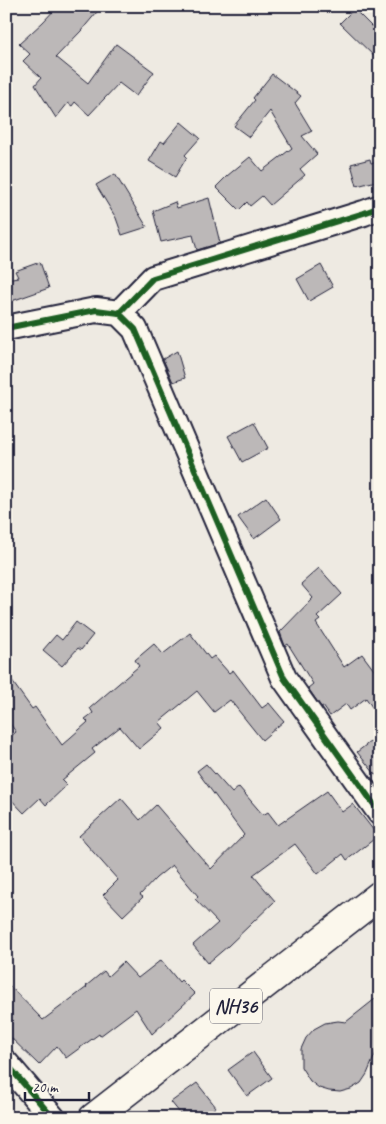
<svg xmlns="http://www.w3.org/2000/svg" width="386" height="1124" font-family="Caveat,sans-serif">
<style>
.building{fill:#bcb8b8;stroke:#22223b}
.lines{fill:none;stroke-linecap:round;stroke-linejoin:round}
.street-casing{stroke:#22223b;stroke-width:28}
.highway-casing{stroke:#22223b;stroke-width:31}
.street{stroke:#fbf7ec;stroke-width:24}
.highway{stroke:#fbf7ec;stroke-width:28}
.cycleway-casing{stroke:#fbf7ec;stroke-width:9}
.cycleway{stroke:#1b5e20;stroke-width:6}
.labels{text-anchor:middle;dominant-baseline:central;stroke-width:4;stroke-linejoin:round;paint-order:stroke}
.shield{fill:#fbf7ec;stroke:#636270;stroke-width:1}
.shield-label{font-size:20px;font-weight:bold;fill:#22223b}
</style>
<rect width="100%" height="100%" fill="#eeeae2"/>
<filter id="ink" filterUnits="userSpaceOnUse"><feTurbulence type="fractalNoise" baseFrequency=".02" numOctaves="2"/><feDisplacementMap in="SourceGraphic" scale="10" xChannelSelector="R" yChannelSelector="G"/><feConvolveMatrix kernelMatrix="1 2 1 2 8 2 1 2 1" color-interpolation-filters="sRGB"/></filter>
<g filter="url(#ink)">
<g class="building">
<polygon points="58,6 102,6 81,31 56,57 88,83 116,44 154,72 136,96 119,83 89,115 75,102 72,106 68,103 56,118 35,85 41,78 23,61 30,54 19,44 43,22"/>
<polygon points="354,9 380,35 380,62 340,23"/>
<polygon points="272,74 301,96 295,103 312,131 302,136 317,154 300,169 305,175 270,205 262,196 250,206 247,202 239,210 216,187 227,176 250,157 262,171 292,148 270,111 249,137 234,126 255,100 253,98"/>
<polygon points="181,122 200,138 185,155 187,157 175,177 149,161 161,141 164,143"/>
<polygon points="370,159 371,163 380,161 380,180 357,186 351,164"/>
<polygon points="115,174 147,227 122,235 116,218 96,185"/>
<polygon points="209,198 220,243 197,250 193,235 161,242 153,211 175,202 177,208"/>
<polygon points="40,262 49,288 6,303 6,279 18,277 15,271"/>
<polygon points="321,265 333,287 309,301 297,279"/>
<polygon points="177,351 185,378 173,382 163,359"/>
<polygon points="254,422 268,448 242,462 228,436"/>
<polygon points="266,497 281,519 254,539 238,517"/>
<polygon points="319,568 342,594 317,617 320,620 316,623 344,667 362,654 380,678 380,719 366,698 350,710 346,704 330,716 323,706 321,707 308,688 313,684 288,644 285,646 280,632 313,598 301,584"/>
<polygon points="76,622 93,635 81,650 78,648 62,666 43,650 56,635 62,640"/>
<polygon points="190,633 210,659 214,656 229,673 233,670 262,708 269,703 284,721 262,740 230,700 214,712 197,691 159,722 164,728 139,749 120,727 92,749 95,753 62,780 67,785 46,805 40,798 24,813 6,794 6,740 16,732 6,718 6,673 32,709 35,707 62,745 88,722 85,719 93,713 90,708 139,666 135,660 154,644 163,654"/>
<polygon points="380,734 380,780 357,752"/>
<polygon points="206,764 232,793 239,787 263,815 268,812 278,825 327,791 342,812 353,804 378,836 347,860 343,854 318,874 295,844 253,875 275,901 228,946 208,963 193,945 218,923 195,899 198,896 172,865 156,878 140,895 143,897 123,916 103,895 118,880 79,836 121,798 140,820 156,805 211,869 244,835 197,771"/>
<polygon points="161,960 179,982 181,980 195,994 152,1034 136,1009 100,1036 99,1034 66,1058 57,1046 39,1065 6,1033 6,982 43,1020 87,987 86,986 104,971 108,976 123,962 138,978"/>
<polygon points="380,995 380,1043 367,1074 361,1083 351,1089 340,1092 329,1091 319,1088 310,1081 301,1067 301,1049 306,1038 314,1029 325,1023 338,1021 346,1022"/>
<polygon points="253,1052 272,1078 247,1096 228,1070"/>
<polygon points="197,1083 216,1107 202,1118 184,1118 171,1102"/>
</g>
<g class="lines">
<g class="street-casing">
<g id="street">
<polyline points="119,313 153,278 364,213 380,207"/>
<polyline points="6,328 96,310 119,313 135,329 284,678 380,813"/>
<polyline points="6,1063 53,1118"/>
</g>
</g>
<g class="highway-casing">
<polyline id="highway" points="93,1118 380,895"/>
</g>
<use href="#street" class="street"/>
<use href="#highway" class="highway"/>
<g class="cycleway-casing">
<g id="cycleway">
<polyline points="119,313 153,278 364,213 380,207"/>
<polyline points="6,328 96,310 119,313 135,329 284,678 380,813"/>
<polyline points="6,1063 53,1118"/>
</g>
</g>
<use href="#cycleway" class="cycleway"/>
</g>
</g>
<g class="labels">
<rect class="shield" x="210" y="988.5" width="52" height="35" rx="4"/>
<g class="shield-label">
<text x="236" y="1006">NH36</text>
</g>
</g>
<rect width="386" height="1124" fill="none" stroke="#fbf7ec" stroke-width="25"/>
<rect x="12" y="12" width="361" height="1099" fill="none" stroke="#22223b" stroke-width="2" filter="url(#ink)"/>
<path d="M25 1092v8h64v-8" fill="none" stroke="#22223b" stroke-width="2.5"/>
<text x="32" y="1092" font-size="15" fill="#22223b" stroke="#fbf7ec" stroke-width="4" paint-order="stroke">20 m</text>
</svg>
